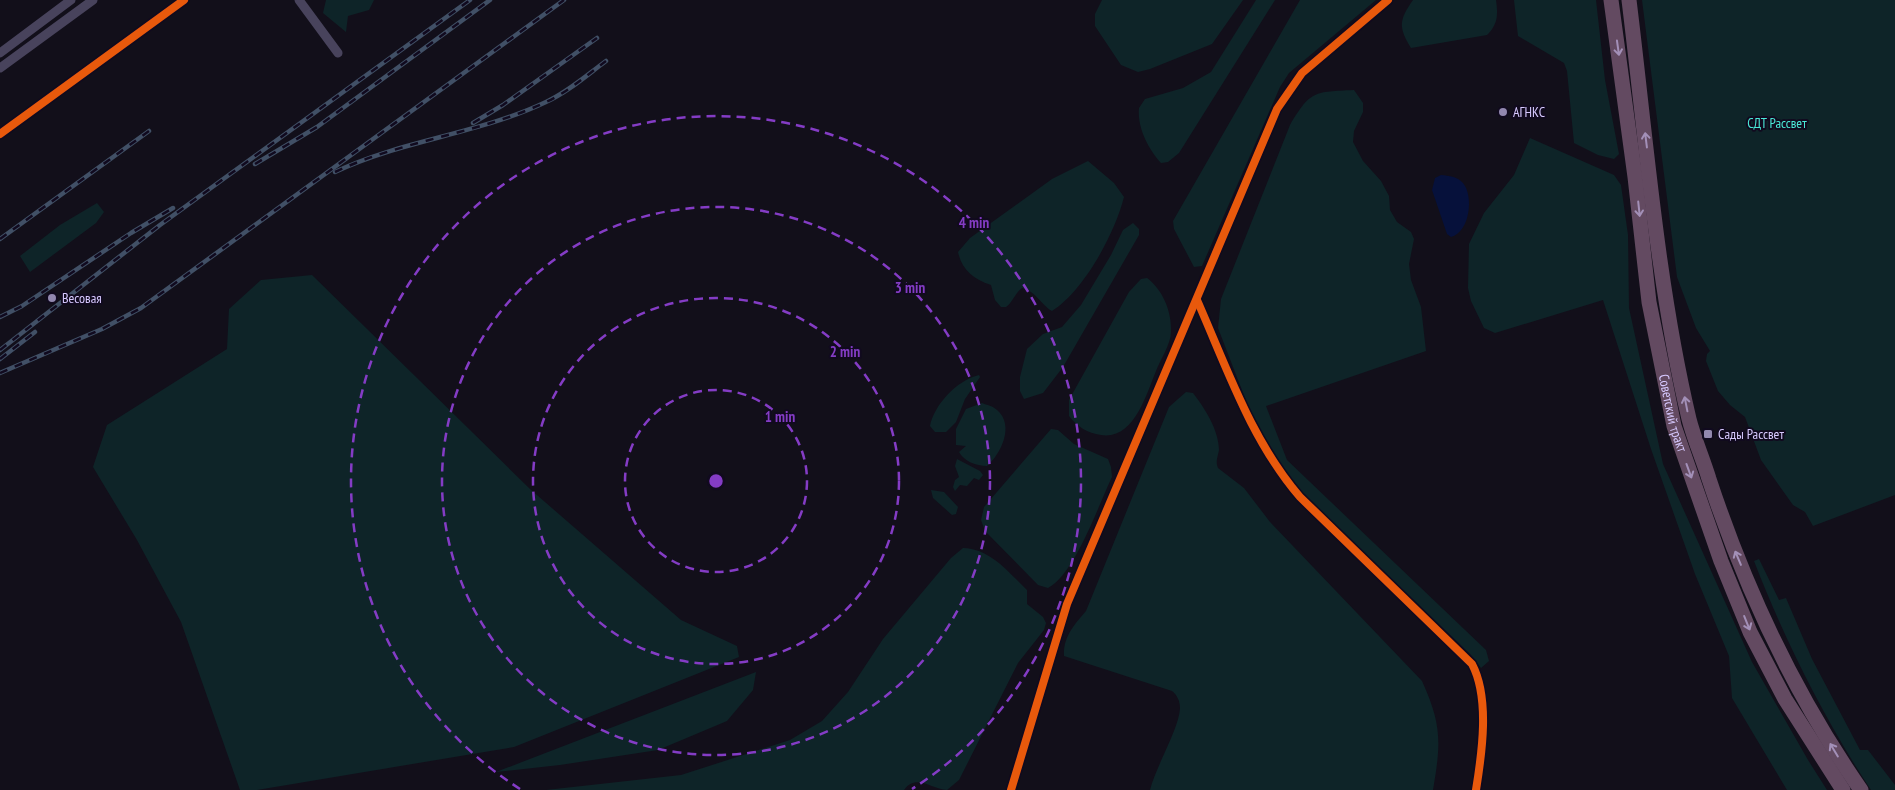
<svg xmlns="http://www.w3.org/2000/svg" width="1895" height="790" font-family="'PT Sans Narrow',sans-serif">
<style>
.green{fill:#0e2428}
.water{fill:#06113b}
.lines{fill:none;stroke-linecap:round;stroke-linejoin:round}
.street{stroke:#48435c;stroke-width:9}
.highway{stroke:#634a61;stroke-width:15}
.rail-casing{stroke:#415066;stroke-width:4.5}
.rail{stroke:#110a1f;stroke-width:2.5;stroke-dasharray:8;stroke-linecap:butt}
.cycleway-casing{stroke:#110a1f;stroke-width:11}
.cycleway{stroke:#e8590c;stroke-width:8}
.oneway{stroke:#a390b8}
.ring{fill:none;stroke:#843cc5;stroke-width:2.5;stroke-dasharray:9 6}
.poi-dot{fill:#9288af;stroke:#110a1f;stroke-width:2}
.labels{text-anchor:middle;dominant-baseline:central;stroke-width:4;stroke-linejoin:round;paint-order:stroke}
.poi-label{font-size:14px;fill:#d7c9ff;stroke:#110a1f;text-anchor:start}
.park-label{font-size:14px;fill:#4ae9d8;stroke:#110a1f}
.street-label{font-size:14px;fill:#d7c9ff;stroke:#110a1f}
.centre{fill:#843cc5;stroke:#110a1f;stroke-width:2.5}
.ring-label{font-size:15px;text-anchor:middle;font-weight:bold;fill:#843cc5;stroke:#110a1f;stroke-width:4;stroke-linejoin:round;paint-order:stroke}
</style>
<rect width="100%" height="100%" fill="#120f1a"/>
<g class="green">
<polygon points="326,0 374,0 369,10 348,16 346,32 323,13"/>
<polygon points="1102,0 1243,0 1212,44 1150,69 1138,72 1121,65 1095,26 1095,14"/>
<path d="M1256,0h19l-96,153 -11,9 -7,1c-13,-14 -24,-36 -22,-55l6,-9 38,-11 28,-16z"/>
<polygon points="1300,0 1376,0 1289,73 1280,87 1202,266 1194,267 1174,229 1173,221"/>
<path d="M1413,0h83c2,15 2,24 -9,35l-76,13c-13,-21 -12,-28 2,-48z"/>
<polygon points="1514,0 1596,0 1605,80 1619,154 1614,159 1598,155 1574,143 1567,71 1564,63 1518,36"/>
<polygon points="1642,0 1895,0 1895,495 1813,526 1805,512 1793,505 1761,460 1745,417 1730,405 1718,391 1706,361 1707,354 1710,351 1696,328 1677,277"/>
<path d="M1354,90l9,13v9l-9,19 -1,11 10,19 18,20 8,15 1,14 7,12 14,10 3,7 -5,25 2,16 10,27 5,44 -160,55 21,54 199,190 3,11 -8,7 -11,-14 -170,-162 -18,-21 -32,-60 -32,-83 3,-29 69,-174c21,-35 24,-33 64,-35z"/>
<polygon points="1530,138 1614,175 1621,185 1628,235 1629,308 1663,464 1752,662 1808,760 1827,790 1787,790 1732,698 1729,656 1695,574 1651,449 1603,300 1495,333 1484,328 1471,301 1468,288 1469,244 1484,213 1514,175"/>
<path d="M1088,161l26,22 10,14c-9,36 -40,94 -72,114 -12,-7 -15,-19 -30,-23 -7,5 -9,14 -16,19h-5l-6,-7 -4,-15c-18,-6 -29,-15 -33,-33l12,-14 82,-59z"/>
<polygon points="97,203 104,212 96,223 30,272 20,256 60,225"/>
<polygon points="1133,223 1139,229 1139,235 1063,367 1043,393 1024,399 1020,391 1020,377 1027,349 1043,334 1062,327 1081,305 1111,255 1123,230"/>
<polygon points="312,275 530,489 681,620 737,646 739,657 514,747 257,790 240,790 181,622 137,540 93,467 107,425 227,349 229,309 261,280"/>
<path d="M1147,278c16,12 25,34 24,54 0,12 -11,28 -15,39 -10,24 -22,69 -55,64 -14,-2 -23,-8 -32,-19v-16l60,-108 12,-13z"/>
<path d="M979,375l1,2 -15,22 -9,23 -10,10h-11l-5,-6c4,-21 27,-46 49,-51z"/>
<path d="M1186,392l7,1c11,14 26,37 26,57 -1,7 -4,11 -1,18l26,20 26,34 152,159c20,44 19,62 11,109h-283c6,-24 29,-61 30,-82 0,-7 -3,-13 -8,-17l-108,-35c-1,-19 10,-31 22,-45l83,-204z"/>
<path d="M982,403c5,2 11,3 15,7 18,15 4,44 -10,56 -11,0 -23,-5 -28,-14l7,-6 -10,-1v-16l10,-20z"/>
<path d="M1051,429l7,1 16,14 34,15 3,8 1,10c-14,29 -37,97 -64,111l-10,-3 -53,-54 -4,-11 3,-13z"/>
<polygon points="957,459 980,471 983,475 979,480 974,478 967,486 960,485 955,491 953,487 955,480 959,477 955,466"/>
<polygon points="931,490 944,492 958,507 956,514 952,515 933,498"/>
<path d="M963,548c28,1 45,24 64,42v14l16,13 3,6 -2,7 -26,33 -59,117 -12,10c-16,-1 -31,-17 -43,0h-358l135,-15 109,-35 32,-19 26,-29 35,-53 68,-81z"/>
<path d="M1759,559l20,41 7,-2 26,61 48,91h8l27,35v5h-24c-47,-71 -86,-149 -117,-229z"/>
<polygon points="756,672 753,690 727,721 658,750 560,765 496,772"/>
</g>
<path class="water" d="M1441,175c8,1 16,1 22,8 11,13 7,49 -12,54l-4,-3 -15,-44 3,-12z"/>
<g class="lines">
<g class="street">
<polyline points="299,0 338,53"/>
<polyline points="0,53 71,0"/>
<polyline points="0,68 93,0"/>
<polyline points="0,134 184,0"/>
<path d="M1197,300c30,68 54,140 103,197l172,167c18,34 10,89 4,126"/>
<polyline points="1011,790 1067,604 1277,109 1302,73 1388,0"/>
</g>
<g class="highway">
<path id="s1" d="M1611,0l24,177 14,125 25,124 47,135 29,71 35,67 58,91"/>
<path d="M1629,0c17,138 28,284 60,419 5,20 14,40 20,60 36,109 86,216 152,311"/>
</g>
<g class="rail-casing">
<g id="rail">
<polyline points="473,123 503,105 597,38"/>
<polyline points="255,164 317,127 490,0"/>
<path d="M335,172c67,-32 144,-38 211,-70 22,-10 41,-27 60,-41"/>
<polyline points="0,239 149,131"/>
<polyline points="0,317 22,306 131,233 173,208"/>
<polyline points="0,350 160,225 470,0"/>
<polyline points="0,359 35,332"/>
<polyline points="0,373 102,329 141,308 564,0"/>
</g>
</g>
<use href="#rail" class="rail"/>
<g class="cycleway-casing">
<g id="cycleway">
<polyline points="0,134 184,0"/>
<path d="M1197,300c30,68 54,140 103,197l172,167c18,34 10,89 4,126"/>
<polyline points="1011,790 1067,604 1277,109 1302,73 1388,0"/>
</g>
</g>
<use href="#cycleway" class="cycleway"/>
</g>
<defs><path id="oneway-shaft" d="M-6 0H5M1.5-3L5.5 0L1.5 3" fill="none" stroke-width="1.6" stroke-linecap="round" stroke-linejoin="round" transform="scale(1.25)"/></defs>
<g class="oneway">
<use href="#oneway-shaft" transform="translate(1618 48) rotate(82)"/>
<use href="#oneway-shaft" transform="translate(1646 140) rotate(-97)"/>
<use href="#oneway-shaft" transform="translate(1639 209) rotate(84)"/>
<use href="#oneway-shaft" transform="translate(1686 404) rotate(-101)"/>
<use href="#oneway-shaft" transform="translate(1689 471) rotate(70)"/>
<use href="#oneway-shaft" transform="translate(1738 558) rotate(-113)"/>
<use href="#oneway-shaft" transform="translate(1747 623) rotate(68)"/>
<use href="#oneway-shaft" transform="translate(1834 750) rotate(-121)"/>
</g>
<g class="ring">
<circle cx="716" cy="481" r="91"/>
<circle cx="716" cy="481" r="183"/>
<circle cx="716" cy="481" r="274"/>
<path d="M520 789A365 365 0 1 1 912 789"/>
</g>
<g class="poi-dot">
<circle cx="1503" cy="112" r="5"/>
<circle cx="52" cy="298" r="5"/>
<rect x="1703" y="429" width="10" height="10" rx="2.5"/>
</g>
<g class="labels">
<g class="poi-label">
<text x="1513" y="112">АГНКС</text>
<text x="62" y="298">Весовая</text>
<text x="1718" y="434">Сады Рассвет</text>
</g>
<g class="park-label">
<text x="1777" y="123">СДТ Рассвет</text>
</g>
<g class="street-label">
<text stroke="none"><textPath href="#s1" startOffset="418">Советский тракт</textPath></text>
</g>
</g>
<circle cx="716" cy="481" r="8" class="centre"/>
<g class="ring-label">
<text x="974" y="228">4 min</text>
<text x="910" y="293">3 min</text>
<text x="845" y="357">2 min</text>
<text x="780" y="422">1 min</text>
</g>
</svg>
